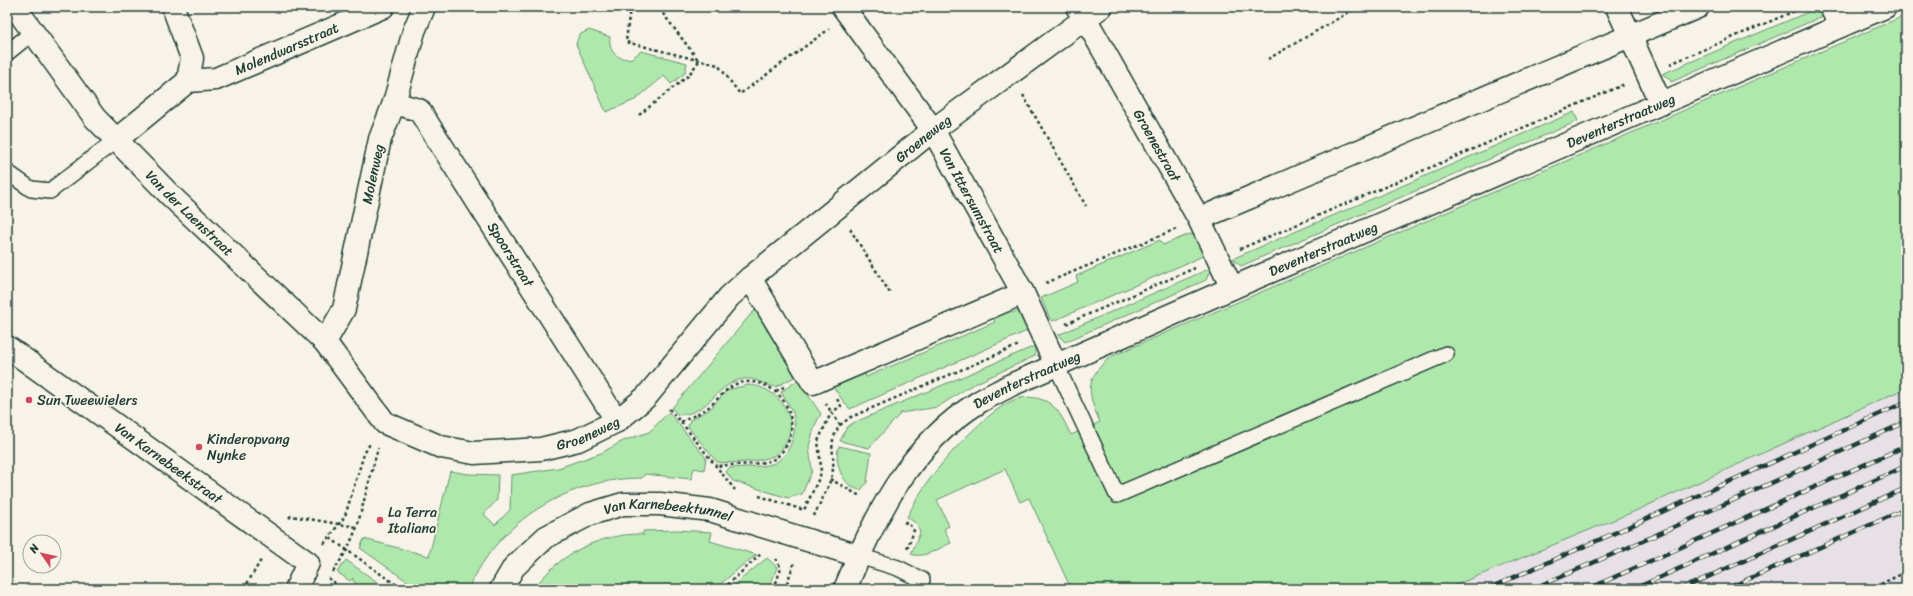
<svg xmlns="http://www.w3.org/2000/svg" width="1913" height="596" font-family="Sriracha,sans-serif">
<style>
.built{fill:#e7e0e7}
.green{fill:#afe8ac;stroke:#679270}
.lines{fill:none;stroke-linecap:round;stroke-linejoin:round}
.lane-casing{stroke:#1f3d34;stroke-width:18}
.street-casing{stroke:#1f3d34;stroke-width:25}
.secondary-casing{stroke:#1f3d34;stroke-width:25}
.path{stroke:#1f3d34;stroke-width:2.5;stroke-dasharray:3 3;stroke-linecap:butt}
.lane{stroke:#f7f3e8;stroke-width:15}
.street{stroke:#f7f3e8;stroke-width:22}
.secondary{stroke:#f7f3e8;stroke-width:22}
.rail-casing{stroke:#1f3d34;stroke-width:4.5}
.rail{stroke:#f7f3e8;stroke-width:3;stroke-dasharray:9;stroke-linecap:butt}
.poi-dot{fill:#d1495b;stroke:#f7f3e8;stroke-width:1.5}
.labels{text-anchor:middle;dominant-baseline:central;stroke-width:3.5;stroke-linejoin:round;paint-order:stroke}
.street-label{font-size:14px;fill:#1f3d34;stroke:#f7f3e8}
.poi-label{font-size:14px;fill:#1f3d34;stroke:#f7f3e8;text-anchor:start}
</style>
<rect width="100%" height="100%" fill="#f7f3e8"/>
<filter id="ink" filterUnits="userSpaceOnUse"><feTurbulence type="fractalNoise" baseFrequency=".025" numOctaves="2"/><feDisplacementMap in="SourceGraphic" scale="8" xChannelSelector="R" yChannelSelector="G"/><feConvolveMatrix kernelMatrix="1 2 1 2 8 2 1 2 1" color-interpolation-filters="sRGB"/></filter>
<g filter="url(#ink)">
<polygon class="built" points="1906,388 1906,589 1446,589 1633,512"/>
<g class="green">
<polygon points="1820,7 1821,17 1671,82 1670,79 1662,74"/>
<path d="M1906,15v373l-273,124 -187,77h-375l-42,-91 -9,4 -15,-33 -68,31 12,26 -5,3 7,14c-12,5 -27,16 -40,11l9,-21 -3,-9 -10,-7c6,-11 12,-23 20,-34 16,-23 65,-79 93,-85 10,-2 21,0 29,5 12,8 16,21 22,32l29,-13c-14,-30 -15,-45 12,-66z"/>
<path d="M589,30l21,7c-2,15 8,24 22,21l9,-7 46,12 -2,10 -14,11 -7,-8 -29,24 -29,12 -30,-68 3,-9z"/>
<polygon points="1574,112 1578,121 1241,266 1232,259"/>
<polygon points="1190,234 1195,235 1204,254 1203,256 1053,321 1050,319 1041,298 1078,282 1076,276 1160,240 1163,245"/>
<polygon points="1211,268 1206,280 1065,342 1058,335"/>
<path d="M758,308l42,66 -24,13c-12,-1 -20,-10 -32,-8 -27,3 -33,35 -66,36l-6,-7 79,-94z"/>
<polygon points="1009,308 1012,313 1021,309 1028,329 1027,331 850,409 841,398 832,385 864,371 866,377 995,322 992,315"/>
<polygon points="1035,346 1035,356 970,386 938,407 901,413 869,448 840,441 847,427 853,423"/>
<path d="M798,380l23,34 -6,11 -6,21 3,25 -10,23 -14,4 -55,-17 -7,-9 3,-4c12,-1 32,-1 43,-4 19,-7 26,-34 21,-51 -3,-8 -9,-14 -12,-21z"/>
<path d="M748,385c35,1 60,46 27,70 -12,7 -44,9 -58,7l-29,-35 2,-7 20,-11 17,-19z"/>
<path d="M669,412l37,46 -2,12 -10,-2 -3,11 -46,-5 -3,4c-72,0 -145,43 -173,111h-51l-58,-41 4,-9 65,17 21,-85 18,3 30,1 -1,25 -13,14 11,11 15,-15 1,-35 47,-7 43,-15 22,-12 26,-9z"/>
<path d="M839,446l32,7 -4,29 -6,8c-18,-1 -28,-29 -22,-44z"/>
<path d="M676,530l36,2 -2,9 47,14 -12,8 -30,26h-181c24,-35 65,-55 107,-55l2,2v-5z"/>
<polygon points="767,558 777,567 769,589 729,589"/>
<polygon points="346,560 387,589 363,589 353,581 353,578 350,581 337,572"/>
</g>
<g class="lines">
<g class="lane-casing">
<g id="lane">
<polyline points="7,53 33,32"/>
<polyline points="7,172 31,189 50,191 116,140"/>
<polyline points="1056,365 1117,495 1446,354"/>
<polyline points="859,556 898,568 922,580"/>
</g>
</g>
<g class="street-casing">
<g id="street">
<path id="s1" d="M15,7l80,111 76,78 154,146 60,81 56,24 33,6 67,-4 37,-9 39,-19 29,-24 83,-100 21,-19 183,-148 168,-123"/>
<polyline points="173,7 192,58 188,81"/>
<path id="s2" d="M843,7l90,123 90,163 33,72"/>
<path id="s3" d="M1077,7l8,11 114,201 33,69"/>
<polyline points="1617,7 1661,104"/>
<polyline points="1831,7 1840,26"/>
<path id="s4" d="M394,103l25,7 198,311"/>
<path id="s5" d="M116,140l72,-59 28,-2 167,-72"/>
<polyline points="1199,219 1698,7"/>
<polyline points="750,278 813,383 1023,293"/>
<path id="s6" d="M325,342l19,-33 36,-170 14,-36 20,-72 10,-24"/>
<path id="s7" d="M7,347l301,216 -12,26"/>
</g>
</g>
<g class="secondary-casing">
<g id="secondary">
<path id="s8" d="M501,589l13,-22 32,-30 44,-23 33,-10h37l50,6 149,46"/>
<path id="s9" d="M845,589c31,-74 63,-143 134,-187 10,-6 21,-11 32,-17l221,-97 653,-281"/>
</g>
</g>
<g class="path">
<polyline points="630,7 626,42 718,65 740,94 829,29"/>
<polyline points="1268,59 1358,7"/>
<polyline points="1670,64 1804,7"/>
<polyline points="1023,95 1086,206"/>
<polyline points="639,115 688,76 699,61 658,7"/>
<polyline points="850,229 890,293"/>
<polyline points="1240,249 1625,84"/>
<polyline points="1046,283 1176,229"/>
<polyline points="1066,324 1195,268"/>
<polyline points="776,391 786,386"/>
<polyline points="669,409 681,422 735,490"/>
<path d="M681,422c8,-4 17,-8 25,-13 13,-9 22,-26 39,-27 35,-3 58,37 40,66 -3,4 -8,10 -13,12 -17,6 -38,4 -55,6"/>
<polyline points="840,425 851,417 1019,345"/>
<polyline points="830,479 860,496"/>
<polyline points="759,496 804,510 820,476 821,467 818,441 831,413 841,406 837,399"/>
<path d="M814,516c6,-14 17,-31 19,-47 2,-20 -6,-24 7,-44l-14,-21"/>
<polyline points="289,518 291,516 357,527"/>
<polyline points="904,522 909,524 914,531 907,549"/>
<polyline points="330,538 402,589"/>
<polyline points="324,544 345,516 364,454 371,442"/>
<polyline points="333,572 347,550 357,527 378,448"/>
<polyline points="328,578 343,589"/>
<polyline points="244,589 261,560"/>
<polyline points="723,589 762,553"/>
<polyline points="774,589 781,568 776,559"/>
<polyline points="785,589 794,563"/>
<polyline points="1870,589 1906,572"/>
</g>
<use href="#lane" class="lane"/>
<use href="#street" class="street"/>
<use href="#secondary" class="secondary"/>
<g class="rail-casing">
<g id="rail">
<polyline points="1487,589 1635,524 1906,402"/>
<polyline points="1532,589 1625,549 1906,422"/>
<polyline points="1588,589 1906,446"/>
<polyline points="1634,589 1906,466"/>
<polyline points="1681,589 1906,488"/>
<polyline points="1726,589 1906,509"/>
</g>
</g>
<use href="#rail" class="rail"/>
</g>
</g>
<g class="poi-dot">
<circle cx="29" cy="400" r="4"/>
<circle cx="199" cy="447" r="4"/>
<circle cx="380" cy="520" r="4"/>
</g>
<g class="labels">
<g class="street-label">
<text stroke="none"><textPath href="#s5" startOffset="198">Molendwarsstraat</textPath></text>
<text stroke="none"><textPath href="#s9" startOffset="935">Deventerstraatweg</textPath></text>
<text stroke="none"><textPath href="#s1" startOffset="1220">Groeneweg</textPath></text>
<text stroke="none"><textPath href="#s3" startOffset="160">Groenestraat</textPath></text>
<text stroke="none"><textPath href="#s6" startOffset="176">Molenweg</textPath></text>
<text stroke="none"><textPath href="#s2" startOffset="233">Van Ittersumstraat</textPath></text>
<text stroke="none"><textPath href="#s1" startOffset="271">Van der Laenstraat</textPath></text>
<text stroke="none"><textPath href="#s9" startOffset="611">Deventerstraatweg</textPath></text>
<text stroke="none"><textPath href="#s4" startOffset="197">Spoorstraat</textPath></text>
<text stroke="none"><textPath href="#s9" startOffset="287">Deventerstraatweg</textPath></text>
<text stroke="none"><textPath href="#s1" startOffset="770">Groeneweg</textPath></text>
<text stroke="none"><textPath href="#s7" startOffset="199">Van Karnebeekstraat</textPath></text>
<text stroke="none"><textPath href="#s8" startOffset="199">Van Karnebeektunnel</textPath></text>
</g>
<g class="poi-label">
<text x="37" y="400">Sun Tweewielers</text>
<text x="207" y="439">Kinderopvang<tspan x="207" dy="16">Nynke</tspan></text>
<text x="388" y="512">La Terra<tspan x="388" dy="16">Italiana</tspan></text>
</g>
</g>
<rect width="1913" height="596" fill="none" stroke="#f7f3e8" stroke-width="24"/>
<rect x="12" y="12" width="1889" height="572" fill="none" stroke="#1f3d34" stroke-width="1.5" filter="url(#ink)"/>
<g transform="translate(42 554) rotate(304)"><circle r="19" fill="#f7f3e8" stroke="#a1aaa0"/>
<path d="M0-3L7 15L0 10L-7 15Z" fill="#d1495b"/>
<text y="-6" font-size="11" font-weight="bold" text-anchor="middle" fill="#1f3d34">N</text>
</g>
</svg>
